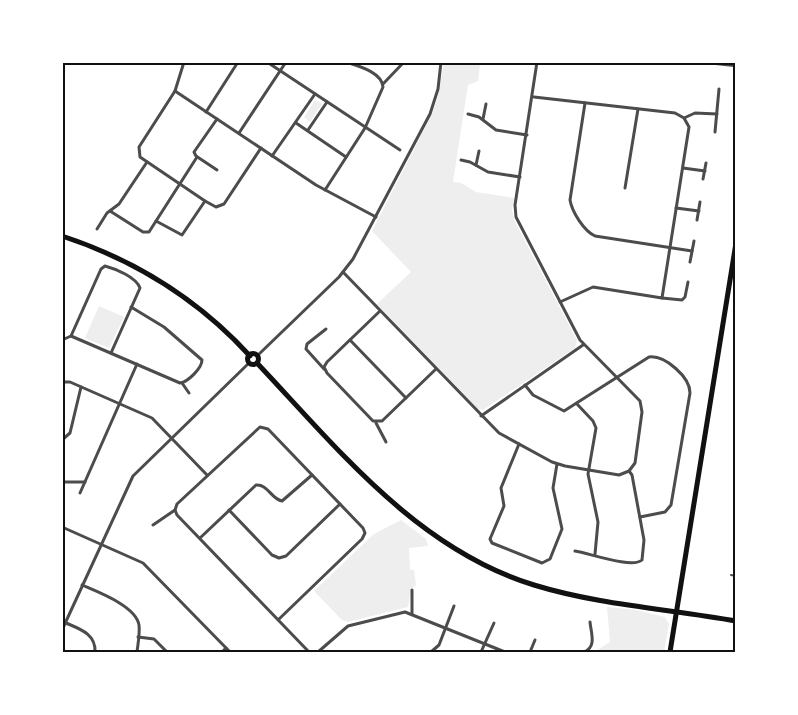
<svg xmlns="http://www.w3.org/2000/svg" width="798" height="715" font-family="'Golos Text',sans-serif">
<style>
.green{fill:#eee}
.lines{fill:none;stroke-linecap:round;stroke-linejoin:round}
.service{stroke:#4c4c4c;stroke-width:2}
.minor{stroke:#4c4c4c;stroke-width:3}
.tertiary{stroke:#4c4c4c;stroke-width:4.5}
.secondary{stroke:#111;stroke-width:5}
.neatline{fill:none;stroke:#111;stroke-width:2}
</style>
<rect width="100%" height="100%" fill="#fff"/>
<g class="green">
<polygon points="444,63 480,63 478,81 468,85 453,182 461,183 476,192 514,198 512,210 515,222 577,340 575,348 483,410 478,409 377,304 411,272 372,231 432,114 438,97"/>
<polygon points="315,100 322,104 310,122 304,117"/>
<polygon points="99,306 124,317 109,348 85,338"/>
<path d="M401,520l25,19 2,7 -19,2 1,22h4l2,15c-9,7 -5,12 -8,22l-60,15 -6,-2 -28,-29 60,-57z"/>
<polygon points="607,607 636,610 665,617 669,624 664,652 594,652 610,642"/>
</g>
<g class="lines">
<polyline class="service" points="731,575 736,576"/>
<g class="minor">
<polyline points="184,62 175,91 316,185 376,217"/>
<polyline points="267,62 400,150"/>
<polyline points="383,84 404,62"/>
<polyline points="175,91 139,147 140,157 205,201 216,207 224,204 261,148"/>
<polyline points="534,97 675,113 684,118 689,127 662,298 593,287 560,302"/>
<path d="M585,103l-15,97c2,12 14,31 25,36l97,15"/>
<polyline points="206,112 238,62"/>
<polyline points="468,114 479,117 496,130 527,135"/>
<polyline points="684,118 695,113 717,114"/>
<polyline points="217,119 194,152 196,156 217,170"/>
<polyline points="483,119 486,104"/>
<polyline points="296,123 346,157"/>
<polyline points="308,130 327,102"/>
<polyline points="715,132 719,89"/>
<polyline points="239,133 286,62"/>
<polyline points="272,156 315,94"/>
<polyline points="461,160 470,162 488,172 520,177"/>
<polyline points="476,165 479,151"/>
<polyline points="683,168 705,171"/>
<polyline points="703,179 706,163"/>
<polyline points="625,188 638,109"/>
<path d="M325,190l40,-62 18,-41c-1,-15 -25,-21 -37,-25"/>
<polyline points="676,208 699,211"/>
<polyline points="110,211 143,232 149,232 197,157"/>
<polyline points="697,220 700,202"/>
<polyline points="156,221 182,235 205,201"/>
<polyline points="97,229 107,213 119,204 147,162"/>
<polyline points="690,262 694,241"/>
<polyline points="343,272 499,433 552,462 565,466 619,475 629,471 635,463 642,412 640,401 580,340 516,217 515,205 537,62"/>
<polyline points="662,298 682,300 685,297 688,282"/>
<polyline points="380,311 327,362 324,367 327,373 373,421 382,421 436,369"/>
<path d="M71,336l30,-67 4,-3c11,3 31,11 35,22l-29,65"/>
<path d="M62,340l9,-4 109,47c8,-1 22,-15 22,-23l-38,-33 -33,-20"/>
<polyline points="350,340 406,398"/>
<polyline points="257,356 339,277 353,259 430,114 438,89 441,62"/>
<polyline points="324,369 306,349 307,344 326,329"/>
<polyline points="62,382 70,382 152,418 207,475"/>
<polyline points="182,383 189,393"/>
<path d="M525,385l8,10 31,16 85,-54c16,-2 41,20 41,36l-19,112 -6,7 -25,5"/>
<polyline points="577,404 593,421 596,428 588,474 598,522 595,554"/>
<polyline points="481,416 583,345"/>
<polyline points="376,423 386,442"/>
<polyline points="62,440 70,433 81,387"/>
<polyline points="519,444 501,488 504,506 490,539 492,543 542,563 550,559 562,529 553,488 557,464"/>
<polyline points="62,482 85,482"/>
<polyline points="80,493 137,364"/>
<polyline points="229,510 272,555 279,558 286,556 340,504"/>
<polyline points="153,525 175,510"/>
<polyline points="62,527 143,563 230,652"/>
<path d="M200,538l56,-53c12,-1 15,14 26,16l30,-26"/>
<path d="M575,551c14,2 57,18 67,9l2,-20 -12,-65 -3,-4"/>
<path d="M82,585c16,7 54,21 57,40 1,8 -1,19 -2,27"/>
<polyline points="412,590 412,614"/>
<polyline points="278,620 362,539 365,533 363,528 268,429 260,427 177,504 175,510 177,515 309,652"/>
<path d="M66,623c14,6 30,11 29,29"/>
<polyline points="62,630 133,476 249,363"/>
<polyline points="138,637 154,639 167,652"/>
<polyline points="222,652 226,648"/>
<polyline points="318,652 348,626 405,612 505,652"/>
<polyline points="431,652 439,645 454,606"/>
<polyline points="481,652 494,623"/>
<polyline points="530,652 535,640"/>
<path d="M584,652c13,-5 7,-19 6,-30"/>
</g>
<polyline class="tertiary" points="709,62 736,65"/>
<g class="secondary">
<path d="M62,236c73,24 136,63 188,120"/>
<circle cx="253" cy="359" r="5.5"/>
<path d="M257,363c81,86 160,186 277,222 65,20 135,24 202,36"/>
<polyline points="670,652 736,243"/>
</g>
</g>
<rect width="798" height="715" fill="none" stroke="#ffffff" stroke-width="128"/>
<rect x="64" y="64" width="670" height="587" class="neatline"/>
</svg>
